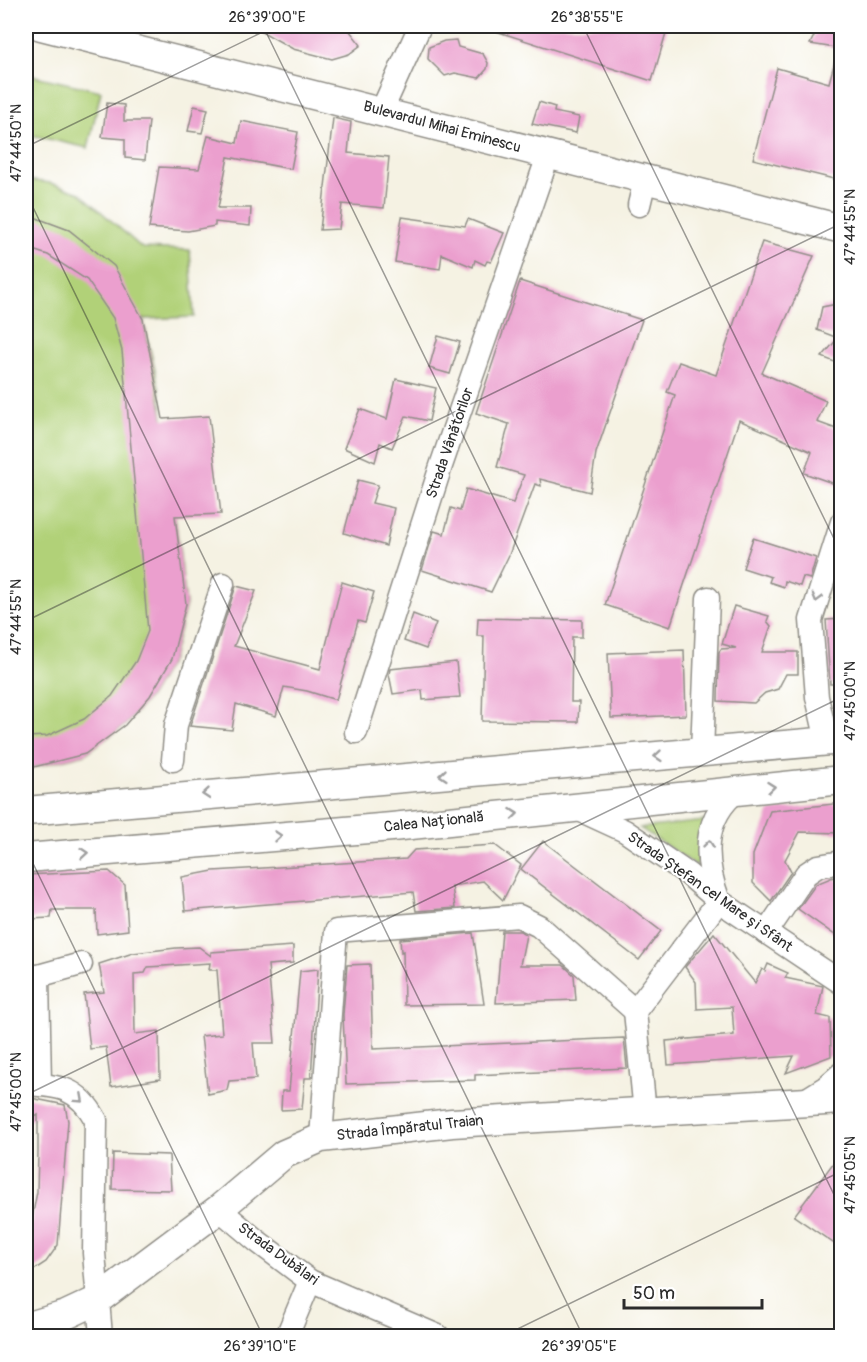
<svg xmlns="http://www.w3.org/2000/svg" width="867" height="1362" font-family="Pangolin,sans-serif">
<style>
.green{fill:#b1d178;stroke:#6e7e52;stroke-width:1.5}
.building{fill:#eb9fce}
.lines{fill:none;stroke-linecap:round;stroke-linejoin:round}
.minor-casing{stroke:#908e87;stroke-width:25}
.major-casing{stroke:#908e87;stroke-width:31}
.minor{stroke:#fff;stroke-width:22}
.major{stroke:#fff;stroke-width:28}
.oneway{stroke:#a0a0a0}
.ticks{fill:none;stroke:#2b2b2b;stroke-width:1.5;stroke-opacity:0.45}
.labels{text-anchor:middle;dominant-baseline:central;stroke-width:4.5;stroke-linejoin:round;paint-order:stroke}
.street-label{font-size:15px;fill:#2b2b2b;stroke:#fff}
.neatline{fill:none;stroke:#2b2b2b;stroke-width:2}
.ticks-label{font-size:15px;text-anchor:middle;fill:#2b2b2b}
</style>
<rect width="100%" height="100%" fill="#fff"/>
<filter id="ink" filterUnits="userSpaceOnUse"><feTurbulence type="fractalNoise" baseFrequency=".0167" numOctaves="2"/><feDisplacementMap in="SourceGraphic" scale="12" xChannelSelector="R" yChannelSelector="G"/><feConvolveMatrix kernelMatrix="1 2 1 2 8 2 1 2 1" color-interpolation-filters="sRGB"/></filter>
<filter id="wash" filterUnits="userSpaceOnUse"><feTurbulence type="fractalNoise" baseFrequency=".008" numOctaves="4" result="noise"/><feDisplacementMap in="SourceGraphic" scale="24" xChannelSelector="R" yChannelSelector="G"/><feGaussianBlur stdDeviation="1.35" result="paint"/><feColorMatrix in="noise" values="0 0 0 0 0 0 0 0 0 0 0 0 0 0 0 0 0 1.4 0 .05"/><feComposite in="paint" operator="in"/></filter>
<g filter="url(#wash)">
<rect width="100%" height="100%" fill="#f5f2e3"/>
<g class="green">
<polygon points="26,74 101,91 88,148 26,134"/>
<polygon points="26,180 50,183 80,193 142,248 190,250 194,317 143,319 159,388 186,604 172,659 150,696 125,725 85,754 30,768 26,767"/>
<polygon points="705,821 697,866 640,828"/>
</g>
<g id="blocks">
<g class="building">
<polygon points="252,26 346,26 361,45 349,54 332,59 293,49"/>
<polygon points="489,26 668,26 652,81 489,29"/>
<polygon points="819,26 842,26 842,49 810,44"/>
<polygon points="456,40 458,47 483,54 488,63 487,69 479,78 455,73 445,76 428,59 429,47 444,41"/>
<polygon points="837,53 842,54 842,181 753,159 777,68 829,83"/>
<polygon points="539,102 555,107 554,112 579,117 576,133 532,124"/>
<polygon points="107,103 124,105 124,121 149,121 145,160 125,158 125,139 102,137"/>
<polygon points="194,106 208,109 202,133 188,131"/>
<polygon points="333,118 351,122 348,153 389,157 384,208 342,204 339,229 320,230"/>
<polygon points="241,121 298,132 291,169 228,157 218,208 251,208 250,226 215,222 215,226 188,231 149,228 159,167 199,169 208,136 237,143"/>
<polygon points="26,214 69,230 114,266 143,319 163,419 209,416 221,514 175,516 186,604 172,659 150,696 125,725 85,754 26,769 26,737 47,736 84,719 112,696 136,661 148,631 122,351 113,318 87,280 48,255 26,248"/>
<polygon points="402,217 465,226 468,219 504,233 491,262 487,261 485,265 475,260 473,267 442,254 440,269 395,262"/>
<polygon points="762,242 814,256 762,373 826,401 817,422 842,431 842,475 838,485 804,473 812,452 739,420 670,627 605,605 675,395 667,392 679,362 716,375"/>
<polygon points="520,281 642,320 596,453 590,492 540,479 541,486 535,484 509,555 491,592 422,570 434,531 444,534 451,508 460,511 466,489 513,503 524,475 497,467 509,424 476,413"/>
<polygon points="842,303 842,365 822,357 838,338 817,330 822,307"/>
<polygon points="438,336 460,342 450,374 429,368"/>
<polygon points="396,379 436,388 429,421 406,416 392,448 380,443 375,462 344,448 360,409 387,419"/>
<polygon points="358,480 378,485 372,503 394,508 386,546 344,533"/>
<polygon points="753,538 816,558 810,579 803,577 800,586 785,581 784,587 769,582 771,577 743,568"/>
<polygon points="342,582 374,592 365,623 358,621 336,700 307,691 284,687 276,716 236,704 232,730 190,726 236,586 256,591 234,646 320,669"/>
<polygon points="734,606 769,616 767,621 771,626 762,652 798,652 798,674 786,674 778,689 765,693 754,703 718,701 719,652 721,649 736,648 722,644"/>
<polygon points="413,614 436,623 426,649 404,641"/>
<polygon points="478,618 582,620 582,637 572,637 571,702 579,702 578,722 482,721 484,636 477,636"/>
<polygon points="842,619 842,684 830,684 826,620"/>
<polygon points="684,650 686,715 611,718 608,653"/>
<polygon points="456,662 460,697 423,700 422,690 393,694 389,674 390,669"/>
<polygon points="842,803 842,833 800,832 785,860 791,872 771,901 753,883 753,855 770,811"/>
<polygon points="543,841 661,931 639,960 521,869"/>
<polygon points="495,845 521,865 503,900 483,881 452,886 455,908 416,911 413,892 185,911 182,877 213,871 406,859 414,850"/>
<polygon points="109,871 125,885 128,930 97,934 96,910 52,910 51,918 29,919 26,912 26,875"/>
<polygon points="833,877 842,884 842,940 798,909 816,884"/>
<polygon points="502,931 520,931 526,935 520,965 563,965 574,975 576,1000 496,1003"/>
<polygon points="473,933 484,1004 404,1005 403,951 401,952 400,939"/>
<polygon points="714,933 755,983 762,969 765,971 768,964 788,973 785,978 823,986 817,1015 830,1018 831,1056 786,1073 794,1056 668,1065 666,1041 734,1035 732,1007 697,1009 696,982 685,967"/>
<polygon points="293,946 293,963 268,965 275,1043 253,1043 256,1079 229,1081 227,1090 208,1094 201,1036 222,1034 217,970 209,970 210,963 148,967 145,973 134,974 135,1034 159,1031 160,1079 111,1087 106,1047 90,1049 84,994 104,992 99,964 133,953 176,948 199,947 211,956 211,952"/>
<polygon points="370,964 373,1049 624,1038 627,1068 475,1075 475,1080 346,1084 343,1015 347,965"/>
<polygon points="318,969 311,1078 305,1078 302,1109 281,1110 282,1091 289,1091 300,971"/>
<polygon points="26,1097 65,1105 68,1121 58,1245 46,1262 26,1275 26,1233 31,1223 37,1192 38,1152 38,1115 26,1123"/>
<polygon points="842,1151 842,1249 794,1216"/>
<polygon points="113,1153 169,1155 171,1190 112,1189"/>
</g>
</g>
</g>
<g filter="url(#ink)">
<use href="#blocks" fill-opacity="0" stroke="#908e87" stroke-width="1.5"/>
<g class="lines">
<g class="minor-casing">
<g id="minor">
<polyline points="382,110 420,26"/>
<polyline points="639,205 645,180"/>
<polyline points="356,732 441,466 548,156"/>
<polyline points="827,741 817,697 811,620 842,522"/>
<polyline points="702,752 708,598"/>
<polyline points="173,760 176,725 223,584"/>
<polyline points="575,808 625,831 688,874 719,901 842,983"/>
<polyline points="766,933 806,874 818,866 842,862"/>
<polyline points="38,976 40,1084"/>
<polyline points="26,977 38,976 81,964"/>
<path d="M26,1084c34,2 52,3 70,36l-2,133 7,83"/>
<polyline points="802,1102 826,1087 842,1073"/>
<path d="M645,1113l-10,-102 84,-110c-15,-40 -18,-82 19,-111"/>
<polyline points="321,1138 336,931 519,916 539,926 635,1011"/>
<polyline points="219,1209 257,1241 310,1281 438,1336"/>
<polyline points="287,1336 310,1281"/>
</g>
</g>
<g class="major-casing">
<g id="major">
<polyline points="41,26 842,229"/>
<polyline points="26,811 842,740"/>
<polyline points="26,858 392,827 842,780"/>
<polyline points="26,1327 66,1315 96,1301 219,1209 284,1154 321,1138 452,1123 842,1100"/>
</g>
</g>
<use href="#minor" class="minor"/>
<use href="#major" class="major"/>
</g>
<defs><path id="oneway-chevron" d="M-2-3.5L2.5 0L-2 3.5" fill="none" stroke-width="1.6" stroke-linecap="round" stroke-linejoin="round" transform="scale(1.5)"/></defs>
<g class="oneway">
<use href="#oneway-chevron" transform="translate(817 598) rotate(106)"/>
<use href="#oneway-chevron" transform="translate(658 756) rotate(175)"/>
<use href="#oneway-chevron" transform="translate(443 775) rotate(175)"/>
<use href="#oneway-chevron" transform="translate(771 787) rotate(-6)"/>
<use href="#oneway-chevron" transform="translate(206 794) rotate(175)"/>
<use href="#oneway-chevron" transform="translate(514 814) rotate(-6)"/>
<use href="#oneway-chevron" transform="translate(278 836) rotate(-5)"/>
<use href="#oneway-chevron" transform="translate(709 844) rotate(-84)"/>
<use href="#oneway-chevron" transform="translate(84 853) rotate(-5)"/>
<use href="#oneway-chevron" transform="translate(80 1099) rotate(42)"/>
</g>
</g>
<path class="ticks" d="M263,26l579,1185M583,26l259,529M26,147l249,-121M26,193l557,1143M26,621l816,-398M26,849l237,487M26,1095l816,-398M503,1336l339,-165"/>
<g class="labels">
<g class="street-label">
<text transform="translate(442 127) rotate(15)">Bulevardul Mihai Eminescu</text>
<text transform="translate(450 443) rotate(-71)">Strada Vânătorilor</text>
<text transform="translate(434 822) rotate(-6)">Calea Națională</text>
<text transform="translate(710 892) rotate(35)">Strada Ștefan cel Mare și Sfânt</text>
<text transform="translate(410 1128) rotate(-6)">Strada Împăratul Traian</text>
<text transform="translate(278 1254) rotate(36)">Strada Dubălari</text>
</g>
</g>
<rect width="867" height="1362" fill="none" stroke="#fff" stroke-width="66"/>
<path d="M624 1299v9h138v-9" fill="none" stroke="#2b2b2b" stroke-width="3"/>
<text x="633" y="1299" font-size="18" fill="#2b2b2b" stroke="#ffffff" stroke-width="4.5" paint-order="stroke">50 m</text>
<rect x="33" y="33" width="801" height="1296" class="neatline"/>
<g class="ticks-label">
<text x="267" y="22">26°39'00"E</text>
<text x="587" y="22">26°38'55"E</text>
<text transform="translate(16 143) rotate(-90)" y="5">47°44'50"N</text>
<text transform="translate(850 227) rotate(-90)" y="5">47°44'55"N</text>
<text transform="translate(16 617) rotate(-90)" y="5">47°44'55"N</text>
<text transform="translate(850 701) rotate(-90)" y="5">47°45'00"N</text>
<text transform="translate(16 1092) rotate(-90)" y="5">47°45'00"N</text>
<text transform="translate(850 1175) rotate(-90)" y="5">47°45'05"N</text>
<text x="260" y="1351">26°39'10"E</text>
<text x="579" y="1351">26°39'05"E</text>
</g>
</svg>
